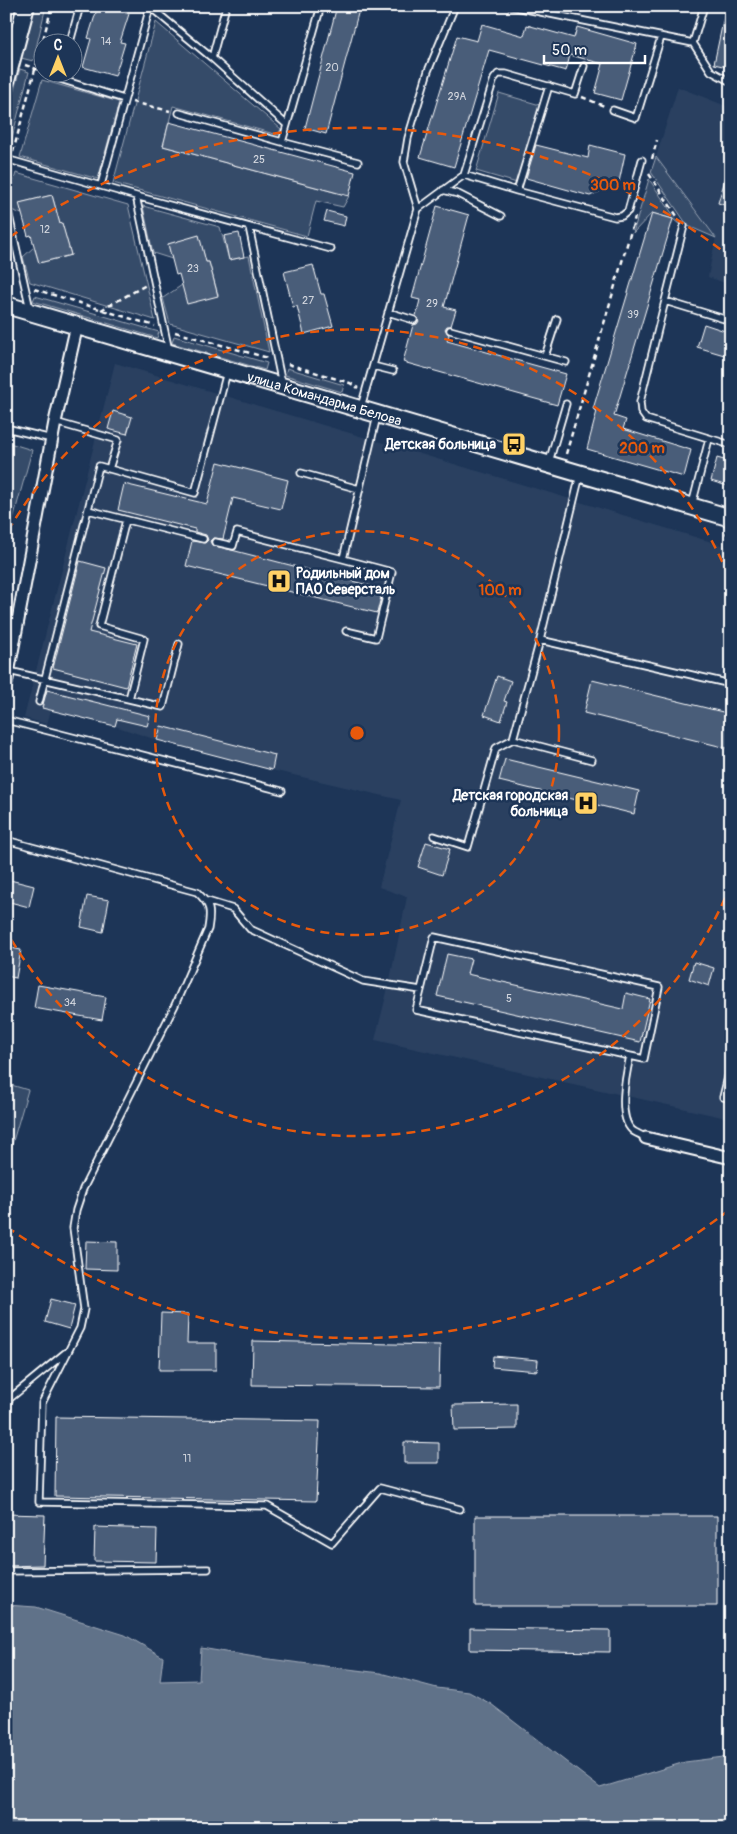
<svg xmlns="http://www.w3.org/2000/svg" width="737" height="1834" font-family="Pangolin,sans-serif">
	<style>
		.built { fill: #2a4161 }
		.green { fill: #364b69; stroke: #9aa5b4 }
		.water { fill: #617289; stroke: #a0aab8 }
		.building { fill: #4a5d79; stroke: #fff }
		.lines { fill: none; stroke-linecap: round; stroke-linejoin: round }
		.lane-casing { stroke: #fff; stroke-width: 9 }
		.street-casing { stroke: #fff; stroke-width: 15 }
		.secondary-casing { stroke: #fff; stroke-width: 20 }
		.path { stroke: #fff; stroke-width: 2.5; stroke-dasharray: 5 4; stroke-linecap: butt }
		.lane { stroke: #1d3557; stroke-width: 5.5 }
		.street { stroke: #1d3557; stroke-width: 11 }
		.secondary { stroke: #1d3557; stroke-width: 16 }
		.ring { fill: none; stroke: #e8590c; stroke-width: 2.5; stroke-dasharray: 9 6 }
		.labels { text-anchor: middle; stroke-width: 5; stroke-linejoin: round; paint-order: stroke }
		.number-label { font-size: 11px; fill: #d2d6de }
		.street-label { font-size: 14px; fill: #fff; stroke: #1d3557 }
		.poi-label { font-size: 14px; font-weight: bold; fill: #fff; stroke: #1d3557; text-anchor: end }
		.centre { fill: #e8590c; stroke: #1d3557; stroke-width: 2.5 }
		.ring-label { font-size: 15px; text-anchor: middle; font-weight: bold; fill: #e8590c; stroke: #1d3557; stroke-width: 5; stroke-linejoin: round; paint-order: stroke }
	</style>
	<rect width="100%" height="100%" fill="#1d3557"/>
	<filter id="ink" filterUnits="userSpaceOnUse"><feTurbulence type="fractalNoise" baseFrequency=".02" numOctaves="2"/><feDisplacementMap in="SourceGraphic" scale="10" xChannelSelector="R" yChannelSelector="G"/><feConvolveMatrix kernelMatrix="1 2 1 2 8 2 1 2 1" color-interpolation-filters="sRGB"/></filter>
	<g filter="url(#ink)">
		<path class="built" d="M678,87L731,108V285L708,277L716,237L656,157Z
			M115,363L524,485L731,548V1119L375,1040L389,984L407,897L379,887L401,800L272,770L274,755L161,726L157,740L115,726L51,710L47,724L24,718Z"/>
		<path class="green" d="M10,6H18L6,52V19Z
			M34,6H46L33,61L21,58Z
			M156,22L281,129L278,135L173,106L163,146L349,196L343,207L316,201L307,236L113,183Z
			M20,69L29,72L8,153L6,152V118Z
			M42,80L119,102L98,179L20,157Z
			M499,93L540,105L517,183L476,171Z
			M656,157L716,238L688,226L651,172Z
			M16,173L128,205L155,320L30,282L23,257L34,247L39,263L71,255L62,224H60L52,195L20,203L22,214L6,208Z
			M649,179L680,225L673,219L652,213L633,233Z
			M143,206L220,227L229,260L249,256L269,352L170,324L163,298L182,285L218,295L209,262H206L199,236L168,244L172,259L153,253Z
			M35,296L159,332L157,338L33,301Z
			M174,336L267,363L265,370L172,343Z
			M287,368L344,385L342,392L285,375Z
			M6,442L32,450L6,545Z
			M8,1084L28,1090L6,1165V1090Z"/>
		<path class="water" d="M6,1605L36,1607L125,1635L163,1657L160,1681L199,1680L201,1648L261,1658L380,1673L437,1688L469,1692L491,1704L600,1788L685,1762L731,1756V1828H6Z"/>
		<path class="building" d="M98,6H104L129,14L120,42L125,43L115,76L83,67L91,39L88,38Z
			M337,6H360L326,134L305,128Z
			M726,7L731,8V68L714,64Z
			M482,24L524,36L527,25L574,38L577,27L637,44L621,100L595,93L603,64L570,55L566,71L489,50L454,167L420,157L457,36L477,41Z
			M169,122L355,172L349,196L163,146Z
			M536,145L588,158L590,145L625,154L619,182L590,196L526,178Z
			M728,170H731V207L718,203Z
			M52,195L60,224L62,223L71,255L39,263L31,235L28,236L19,203Z
			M437,206L469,215L444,307L456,310L451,326H447L445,329L449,335L447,341L566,374L557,405L403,362L413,325L417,324L419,321L416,316L420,300L412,298Z
			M327,211L346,216L344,226L324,221Z
			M652,213L673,219L614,416L626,420L623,429L691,450L684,477L587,449L597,411L593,409Z
			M239,233L244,257L229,260L224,236Z
			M199,235L206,262H209L218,296L187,304L179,274L176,275L168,244Z
			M313,265L321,294H324L333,326L304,334L297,306L293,307L284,272Z
			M704,324L731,333V357L697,347Z
			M113,411L132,417L127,434L108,429Z
			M717,458L731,462V487L711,481Z
			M218,462L288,480L281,509L233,498L223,539L213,538L210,541L212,545L383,589L377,613L186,566L192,541L205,543L208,540L206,535L195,532V529L118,510L124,484L207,504Z
			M80,561L106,568L89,632L137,644L126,687L53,668Z
			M497,676L511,681L504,701L507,702L501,721L484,715Z
			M592,680L731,714V749L584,713Z
			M47,690L150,716L147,726L117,719L115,726L42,708Z
			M161,726L275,755L272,770L157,740Z
			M505,759L639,791L634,814L499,781Z
			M426,842L450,849L442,875L418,867Z
			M10,880L34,886L29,907L6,901Z
			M87,896L109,900L103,932L81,927Z
			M6,947L21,950L16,978L6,976Z
			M447,954L471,959L467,974L623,1009L626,993L650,999L640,1042L437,996Z
			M694,962L714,968L709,986L689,979Z
			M38,985L106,997L102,1020L34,1008Z
			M86,1241L117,1242V1270L85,1269Z
			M51,1299L75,1305L69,1329L45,1322Z
			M161,1313L188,1314L187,1343H216V1370H159Z
			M253,1341L440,1345L439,1387L252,1385Z
			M493,1356L538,1360L537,1371L492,1367Z
			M517,1404V1429L454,1430L453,1405Z
			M56,1417L320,1421L316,1501L55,1496Z
			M404,1442L439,1443V1463H404Z
			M6,1514L45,1515L43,1565L6,1566Z
			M475,1516H717V1606H475Z
			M95,1527L157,1529L156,1562L94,1561Z
			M470,1628L610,1630V1652L470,1650Z"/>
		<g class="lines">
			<g class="lane-casing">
				<path id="lane" d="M149,6L212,58L287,125L321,6
					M511,6L693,43L704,6
					M70,42L80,6
					M693,43L711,71L731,82
					M212,58L226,6
					M62,72L60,79L124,99
					M613,110L636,118L661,37
					M179,113L282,142
					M287,125L282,142L358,162
					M6,159L136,196L331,249
					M464,175L517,191L549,86
					M101,185L150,7
					M443,190L458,194L501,216
					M517,191L615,217L622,216L628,211L642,160
					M136,196L169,351
					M418,209L464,175L494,79L498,74H506L575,94L584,66
					M8,211L30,309
					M249,227L282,384
					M665,301L684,226
					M388,312L414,320
					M731,321L665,301L640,402L641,412L646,419L731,445
					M450,330L566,362
					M545,356L557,319
					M373,366L393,371
					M361,407L418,209L404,162L408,138L428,71L455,6
					M55,422L118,440L109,469
					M6,428L52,439
					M549,462L566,404
					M301,473L359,489
					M692,505L709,439
					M88,510L203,539
					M126,520L99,626L144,639L129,699
					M215,542L233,546L237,532L343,559
					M346,631L376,638L392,572L343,559L377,416
					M540,640L731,684
					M9,671L163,707L179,644
					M39,702L99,466L195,493L227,372
					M6,720L282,791
					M513,739L592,760
					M434,836L468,847L496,748L513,739L540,640L580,475
					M6,840L197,892C211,905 211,911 208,929L175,1005L83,1189L76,1210L73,1228L84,1309L80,1328L42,1403L39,1502L267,1506L332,1543L380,1488L460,1509
					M207,901L233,909L250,929L363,981L421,990L416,1010L630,1056C626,1075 617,1116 632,1130C635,1133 642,1135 646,1138
					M421,990L434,937L659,987L644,1059L630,1056
					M731,1065L723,1097L731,1099
					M6,1404L9,1399L65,1353
					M6,1571L208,1569"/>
			</g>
			<g class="street-casing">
				<path id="street" d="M6,684L55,422L77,325
					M646,1138L731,1158"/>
			</g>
			<g class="secondary-casing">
				<g id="secondary">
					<path d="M6,81L26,6"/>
					<path id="s1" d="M6,305L731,518"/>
				</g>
			</g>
			<path class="path" d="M25,65L42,71
				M46,72L52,75
				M582,97L604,106
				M132,102L170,111
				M13,152L52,6
				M652,159L657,140
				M649,174L679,219
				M6,176L8,169
				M6,280L14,283
				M34,289L155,326
				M101,310L146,285
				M175,332L268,358
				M288,364L350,383L358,388
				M566,454L635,217
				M725,533L731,535"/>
			<use href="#lane" class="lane"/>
			<use href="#street" class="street"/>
			<use href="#secondary" class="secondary"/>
		</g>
	</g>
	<g class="ring">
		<circle cx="357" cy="733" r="202"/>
		<path d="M731 884A403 403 0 0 1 8 934M8 531A403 403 0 0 1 731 582"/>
		<path d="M729 1210A605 605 0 0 1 10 1229M10 237A605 605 0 0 1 729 256"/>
	</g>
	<defs>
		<g id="bus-square" transform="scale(1.25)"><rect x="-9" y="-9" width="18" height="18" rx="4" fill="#ffd166" stroke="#1d3557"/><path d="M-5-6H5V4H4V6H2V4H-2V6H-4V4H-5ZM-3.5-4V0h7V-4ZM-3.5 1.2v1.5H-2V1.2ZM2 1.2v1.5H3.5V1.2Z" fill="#111"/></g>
		<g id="hospital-square" transform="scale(1.25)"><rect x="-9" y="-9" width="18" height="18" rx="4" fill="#ffd166" stroke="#1d3557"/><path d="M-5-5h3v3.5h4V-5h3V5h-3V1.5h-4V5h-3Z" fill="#111"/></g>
	</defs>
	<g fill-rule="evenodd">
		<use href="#bus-square" x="514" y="444"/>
		<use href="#hospital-square" x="279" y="581"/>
		<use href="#hospital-square" x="586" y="803"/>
	</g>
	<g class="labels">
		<g class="number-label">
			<text x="106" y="45">14</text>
			<text x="332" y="71">20</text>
			<text x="457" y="100">29А</text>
			<text x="259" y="163">25</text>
			<text x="45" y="233">12</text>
			<text x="193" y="272">23</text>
			<text x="308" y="304">27</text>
			<text x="432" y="307">29</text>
			<text x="633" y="318">39</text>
			<text x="509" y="1002">5</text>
			<text x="70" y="1006">34</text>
			<text x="187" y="1462">11</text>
		</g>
		<g class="street-label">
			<text dy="5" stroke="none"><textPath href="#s1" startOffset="332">улица Командарма Белова</textPath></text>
		</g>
		<g class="poi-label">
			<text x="496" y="449">Детская больница</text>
			<text x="296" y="578" text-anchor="start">Родильный дом<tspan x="296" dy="16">ПАО Северсталь</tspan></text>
			<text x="568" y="800">Детская городская<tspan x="568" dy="16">больница</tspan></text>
		</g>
	</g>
	<circle cx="357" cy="733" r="8" class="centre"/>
	<g class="ring-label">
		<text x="613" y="190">300 m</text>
		<text x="642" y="453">200 m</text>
		<text x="500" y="595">100 m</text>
	</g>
	<rect width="737" height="1834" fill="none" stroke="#1d3557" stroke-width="25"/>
	<rect x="12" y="12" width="712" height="1809" fill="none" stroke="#fff" stroke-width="2" filter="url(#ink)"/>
	<g transform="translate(58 58)"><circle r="24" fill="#1d3557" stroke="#77869a"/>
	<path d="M0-4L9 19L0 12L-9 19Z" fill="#ffd166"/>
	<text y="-8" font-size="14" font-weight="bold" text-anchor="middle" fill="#ffffff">С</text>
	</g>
	<path d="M544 55v8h101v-8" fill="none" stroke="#ffffff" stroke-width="2.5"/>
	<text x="552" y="55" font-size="15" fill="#ffffff" stroke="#1d3557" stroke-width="4" paint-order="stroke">50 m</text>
</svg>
